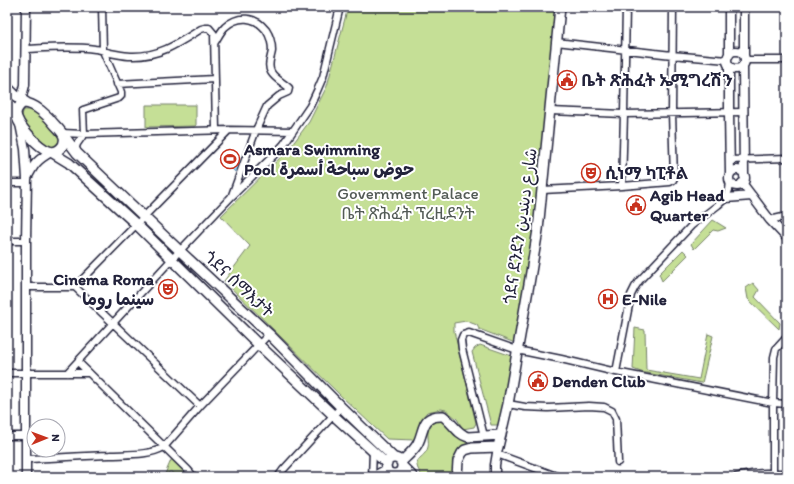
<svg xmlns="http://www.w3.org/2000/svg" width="794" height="484" font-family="Itim,'Playpen Sans Arabic','Noto Sans Ethiopic',sans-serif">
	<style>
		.green { fill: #c5df96; stroke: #748068 }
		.water { fill: #97d5f8; stroke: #688dac }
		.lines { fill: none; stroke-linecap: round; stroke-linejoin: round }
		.street-casing { stroke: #22223b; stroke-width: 9 }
		.secondary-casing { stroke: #22223b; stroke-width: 11 }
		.primary-casing { stroke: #22223b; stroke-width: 12 }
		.street { stroke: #fff; stroke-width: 6 }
		.secondary { stroke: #fff; stroke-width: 8 }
		.primary { stroke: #fff; stroke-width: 9 }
		.labels { text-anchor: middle; stroke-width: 4; stroke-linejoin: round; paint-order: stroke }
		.poi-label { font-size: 17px; font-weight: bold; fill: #22223b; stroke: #fff; text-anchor: start }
		.park-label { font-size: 17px; fill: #535b56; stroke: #fff }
		.street-label { font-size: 17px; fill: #22223b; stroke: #fff }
	</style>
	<rect width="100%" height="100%" fill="#fff"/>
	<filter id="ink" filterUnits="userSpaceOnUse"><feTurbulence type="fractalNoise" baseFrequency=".025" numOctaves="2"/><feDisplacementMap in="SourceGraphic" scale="8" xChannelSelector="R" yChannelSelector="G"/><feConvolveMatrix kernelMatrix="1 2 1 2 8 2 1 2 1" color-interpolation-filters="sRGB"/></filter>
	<g filter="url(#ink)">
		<path class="green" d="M348,7H556L534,242L515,343L479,329L477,325L466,321L454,323V331L476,423L474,427L463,429L457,419L446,410L441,409L427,412L423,417L420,421L418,435L415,440L387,439L341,396L224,281L250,246L221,216L289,149L309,122L327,86Z
			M146,105H196V126L146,127Z
			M24,110C38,108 64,131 59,145L53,148L40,142L26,127L22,115L23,112Z
			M713,220L726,228L718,231L713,230L694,249L691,244Z
			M683,250L688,255L662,281L659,274Z
			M753,283L759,290L755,297L780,323L779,329L748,299L746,288Z
			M635,328L645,330L646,370L699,379L708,334L713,336L702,383L641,372L633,369Z
			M480,345L512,356L499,425H491L472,352L475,348Z
			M439,420C451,423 456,439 467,442C472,443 480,441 486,441V444L468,446L454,477H423C408,457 425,460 428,447C429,444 428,441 428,437C427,429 431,422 439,420Z
			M172,458L193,477H176L175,474H172V472H169L168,474H165Z"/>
		<path class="water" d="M228,149L240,162L235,172L221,157Z"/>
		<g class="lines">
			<g class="street-casing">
				<path id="street" d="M215,42C218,37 221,31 225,27C238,15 255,16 266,30C270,36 272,44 272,51C271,58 267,65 271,72C275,79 284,83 289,88L288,92L279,96L267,106L256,130L232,195
					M556,42L672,55L727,60
					M25,49C48,48 72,46 95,49C100,49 105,52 110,53C117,54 124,56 131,56C159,57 179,43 201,29L205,28H209L214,34L216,130
					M745,60H787
					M117,84L215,79
					M550,111L624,114L744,112
					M7,118L16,114
					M62,133L84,134L229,130L293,131
					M77,153L76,147L77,144L84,134L83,110L119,98L121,96V92L103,51L102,7
					M730,160L787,158
					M7,183H27
					M622,186L624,114L626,7
					M542,190L622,186L670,182L673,180L674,178L672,113L673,7
					M770,220L787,216
					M7,241H26
					M27,287H75L200,406
					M75,287L229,130
					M78,362L188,470L194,477
					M616,372L631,295L635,287L639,281L692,225L718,205L726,198L729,190L730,181
					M7,373H89
					M67,373L172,259L232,196L274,155L284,144L310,106L317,91L323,77L340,7
					M508,404L525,407L548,408L589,406L604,407L612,411L616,419L618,462
					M7,436H26
					M484,436L462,349L461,340L463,335L469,333L517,350L561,359L616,372L773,403L787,404
					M497,454L559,477
					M27,459C54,458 82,456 110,455C126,454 149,456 164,447L200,406L269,334
					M278,477L283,470L341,407
					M372,477L373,451
					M736,477C753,473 770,472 787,473
					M773,477V403L774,357L776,349L787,337"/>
			</g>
			<g class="secondary-casing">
				<path id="secondary" d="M727 60a9 9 0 1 1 18 0a9 9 0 1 1-18 0Z
					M729,55V7
					M744,55V7
					M743,65L744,176
					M729,66V113L730,174
					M20,104L25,85L26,7
					M20,124L25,149L27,179L26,241V477
					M729 178a8 8 0 1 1 16 0a8 8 0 1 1-16 0Z
					M27,178C34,164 37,160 51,152
					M742,183L770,220L787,238
					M726,198L752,196
					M372,477L387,469
					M495,477V465L498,447"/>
			</g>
			<g class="primary-casing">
				<path id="primary" d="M7,87L15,95L27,103
					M7,101L16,114
					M23,103C34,102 49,117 55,125C59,129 63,133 64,137C66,146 57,154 49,151C39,148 16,124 16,113C17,108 20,105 23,103Z
					M62,133L77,153L180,251L269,334L341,407L394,458
					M51,152L69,163L136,224L259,345L333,415L387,464
					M386 466a8 8 0 1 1 16 0a8 8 0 1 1-16 0Z
					M401,462C407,456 414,451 418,443C425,429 421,415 443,416C452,422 457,434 468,437L501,435
					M402,466L413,477
					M457,477L458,461L462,453L465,450L472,448L498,447L508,404L529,284L538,230L560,7"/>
			</g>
			<use href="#street" class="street"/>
			<use href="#secondary" class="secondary"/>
			<use href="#primary" class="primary"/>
		</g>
	</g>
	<defs>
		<g id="civic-ring" transform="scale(1)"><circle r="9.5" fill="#fff" stroke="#c8321e" stroke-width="1.5"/><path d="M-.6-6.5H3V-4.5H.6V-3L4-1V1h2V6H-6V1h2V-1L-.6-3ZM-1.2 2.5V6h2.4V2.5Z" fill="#c8321e"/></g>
		<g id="stadium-ring" transform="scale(1)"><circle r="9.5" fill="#fff" stroke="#c8321e" stroke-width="1.5"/><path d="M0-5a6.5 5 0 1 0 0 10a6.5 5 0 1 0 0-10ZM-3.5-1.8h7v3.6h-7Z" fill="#c8321e"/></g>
		<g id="theatre-ring" transform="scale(1)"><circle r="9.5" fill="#fff" stroke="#c8321e" stroke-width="1.5"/><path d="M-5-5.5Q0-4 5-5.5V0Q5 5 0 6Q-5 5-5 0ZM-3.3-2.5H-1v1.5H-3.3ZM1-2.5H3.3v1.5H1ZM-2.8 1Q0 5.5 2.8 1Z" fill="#c8321e"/></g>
		<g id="hospital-ring" transform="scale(1)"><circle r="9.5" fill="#fff" stroke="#c8321e" stroke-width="1.5"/><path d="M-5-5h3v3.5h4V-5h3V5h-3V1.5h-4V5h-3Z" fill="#c8321e"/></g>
	</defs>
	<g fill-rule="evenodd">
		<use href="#civic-ring" x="567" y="80"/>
		<use href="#stadium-ring" x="230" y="159"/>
		<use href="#theatre-ring" x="591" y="173"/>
		<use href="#civic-ring" x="636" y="205"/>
		<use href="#theatre-ring" x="168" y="289"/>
		<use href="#hospital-ring" x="608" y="299"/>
		<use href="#civic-ring" x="538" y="381"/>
	</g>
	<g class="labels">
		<g class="poi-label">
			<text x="581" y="86">ቤት ጽሕፈት ኤሚግረሽን</text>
			<text x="244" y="155">Asmara Swimming<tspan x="244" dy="20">Pool حوض سباحة أسمرة</tspan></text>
			<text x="605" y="179">ሲነማ ካፒቶል</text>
			<text x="650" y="201">Agib Head<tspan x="650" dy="20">Quarter</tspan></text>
			<text x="154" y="285" text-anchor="end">Cinema Roma<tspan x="154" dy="20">سينما روما</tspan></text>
			<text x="622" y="305">E-Nile</text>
			<text x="552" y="387">Denden Club</text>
		</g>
		<g class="park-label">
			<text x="408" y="199">Government Palace<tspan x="408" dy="20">ቤት ጽሕፈት ፕረዚደንት</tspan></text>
		</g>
		<g class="street-label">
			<text transform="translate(520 226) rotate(-82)" y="6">ጎደና ደንደን شارع ديندين</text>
			<text transform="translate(239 284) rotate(43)" y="6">ጎደና ሰማእታት</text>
		</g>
	</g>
	<rect width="794" height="484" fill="none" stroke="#fff" stroke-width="24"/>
	<rect x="12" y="12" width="770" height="460" fill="none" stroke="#22223b" stroke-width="1.5" filter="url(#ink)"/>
	<g transform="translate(46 438) rotate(89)"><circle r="19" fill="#ffffff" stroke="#a7a7b1"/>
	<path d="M0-3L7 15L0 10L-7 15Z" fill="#c8321e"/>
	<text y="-6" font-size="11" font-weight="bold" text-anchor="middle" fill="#22223b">N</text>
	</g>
</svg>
